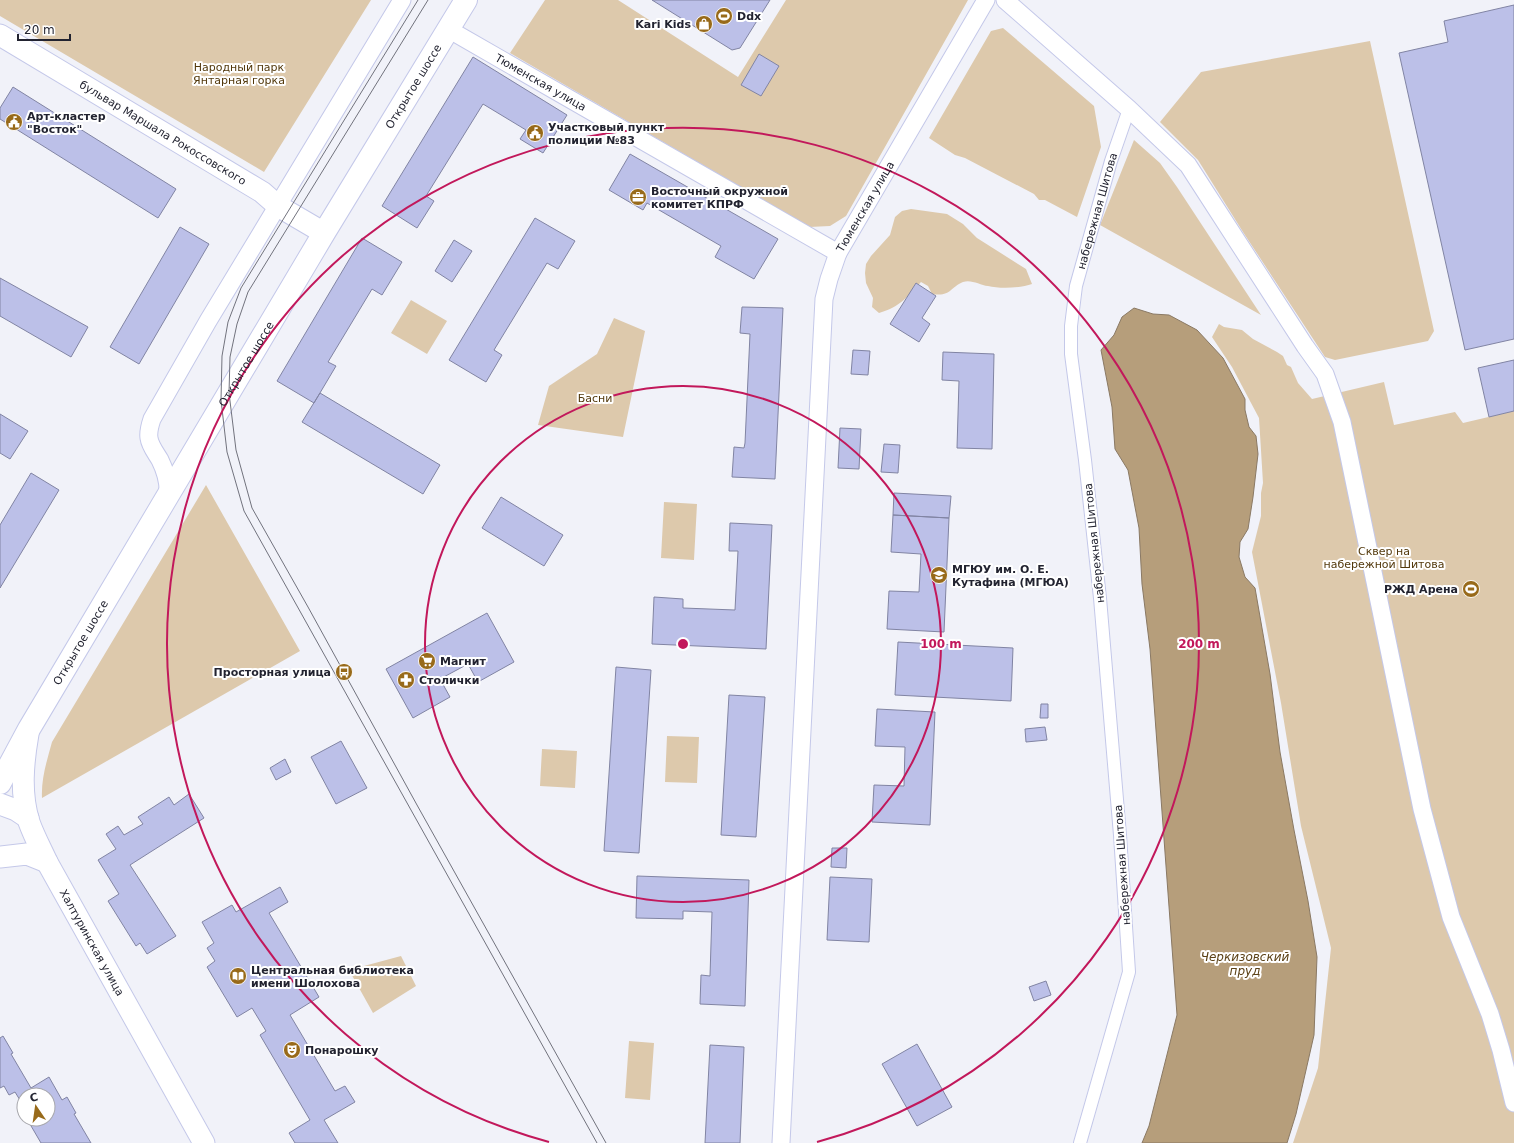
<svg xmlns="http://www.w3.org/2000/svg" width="1514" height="1143" font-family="'DejaVu Sans',sans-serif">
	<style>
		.green { fill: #ddc9ac }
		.water { fill: #b69e7b; stroke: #8a7964 }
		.building { fill: #bcc0e8; stroke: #8184a3 }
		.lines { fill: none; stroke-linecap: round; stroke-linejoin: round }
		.pedestrian-casing { stroke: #c4c8e9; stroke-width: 14 }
		.minor-casing { stroke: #c4c8e9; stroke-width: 19 }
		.tertiary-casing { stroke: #c4c8e9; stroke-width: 23 }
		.secondary-casing { stroke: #c4c8e9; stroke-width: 24 }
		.pedestrian { stroke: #fff; stroke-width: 12 }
		.minor { stroke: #fff; stroke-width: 17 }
		.tertiary { stroke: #fff; stroke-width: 21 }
		.secondary { stroke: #fff; stroke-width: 22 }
		.tram { stroke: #71727d; stroke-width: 1 }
		.ring { fill: none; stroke: #c2185b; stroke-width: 2 }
		.labels { text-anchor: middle; stroke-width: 4; stroke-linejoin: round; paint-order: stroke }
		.poi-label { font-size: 11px; font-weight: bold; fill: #222330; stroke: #fff; text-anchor: start }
		.park-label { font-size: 11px; fill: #52380b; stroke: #fff }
		.street-label { font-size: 11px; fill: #222330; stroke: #fff }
		.water-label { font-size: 12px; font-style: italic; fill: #5c4217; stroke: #fff }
		.centre { fill: #c2185b; stroke: #fff; stroke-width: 2 }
		.ring-label { font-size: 12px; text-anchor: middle; font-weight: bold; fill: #c2185b; stroke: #fff; stroke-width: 4; stroke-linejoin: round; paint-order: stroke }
	</style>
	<rect width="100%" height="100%" fill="#f1f2f9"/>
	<path class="green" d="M0,0H371L264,172L0,16Z
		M545,0H618L738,77L786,0H968L846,216L830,226L809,227L510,53Z
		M1003,28L1094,106L1101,147L1077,217L1045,200H1039L1034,194L965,158L955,155L929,138L991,31Z
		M1370,41L1434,331L1428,341L1335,360L1325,357L1243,232L1198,160L1160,122L1201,72Z
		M1134,140L1160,163L1177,187L1261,315L1100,225Z
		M911,209L947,214L963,224L977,238L1026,269L1032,284C1021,288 1000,289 988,286C980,285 971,279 963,282C949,288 951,297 932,294L928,286L921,282C907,297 900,307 879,313L872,307L873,298L866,283L865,273L866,264L871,256L890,235L895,217L902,211Z
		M411,300L447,321L427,354L391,333Z
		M614,318L645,331L623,437L538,425L549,386L597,354Z
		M1219,324L1224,327L1242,330L1253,339L1277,352L1283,356L1287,365L1291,367L1298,383L1312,399L1384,382L1394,425L1455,412L1463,423L1514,411V1143H1293L1318,1068L1331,948L1301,826L1281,703L1252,552L1261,516V493L1263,483L1259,418L1232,367L1212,337Z
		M206,485L300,651L42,798C41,779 47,760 52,742Z
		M664,502L697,504L694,560L661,558Z
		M667,736L699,737L697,783L665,782Z
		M542,749L577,751L575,788L540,786Z
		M401,956L416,986L373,1013L349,970Z
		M629,1041L654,1043L650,1100L625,1098Z"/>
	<path class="water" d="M1134,308L1153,314L1169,315L1197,330L1223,358L1245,399V410L1249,427L1256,436L1258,454L1253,497L1248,529L1240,542L1239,557L1245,577L1255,588L1270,674L1280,752L1294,830L1308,901L1317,957L1314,1035L1296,1114L1287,1143H1142L1149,1126L1177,1015L1150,649L1142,584L1139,528L1128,470L1115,449L1112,407L1101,350L1114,335L1122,317Z"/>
	<path class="building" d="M652,0H770L740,48L732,50Z
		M1514,5V339L1465,350L1399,53L1448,42L1444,21Z
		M759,54L779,66L761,96L741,85Z
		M473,57L567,115L543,153L520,139L526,130L483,104L426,196L434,201L417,228L382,206Z
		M13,87L176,189L158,218L0,119V108Z
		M630,154L778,239L754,279L715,257L721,246L647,203L643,210L609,190Z
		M535,218L575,241L558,269L547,263L494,350L502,355L486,382L449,360Z
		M180,227L209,244L139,364L110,347Z
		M362,238L402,262L382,295L372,289L328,362L336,366L314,403L277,381Z
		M454,240L472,251L452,282L435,271Z
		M0,278L88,327L71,357L0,316Z
		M916,283L936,296L922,318L930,324L919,342L890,324Z
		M742,307L783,308L775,479L732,477L734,447L744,448L745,443L750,334L740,333Z
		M853,350L870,351L868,375L851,374Z
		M943,352L994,354L992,449L957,448L959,381L942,380Z
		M1514,360V411L1489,417L1478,368Z
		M320,393L440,465L423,494L302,422Z
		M0,414L28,431L10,459L0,453Z
		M840,428L861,429L859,469L838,468Z
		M884,444L900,445L898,473L881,472Z
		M31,473L59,490L0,588V525Z
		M894,493L951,496L949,518L893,515Z
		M501,497L563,535L544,566L482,528Z
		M893,515L949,518L944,632L887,629L889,591L919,592L921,554L891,552Z
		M730,523L772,525L766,649L652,644L654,597L683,599V608L735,610L738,551H729Z
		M487,613L514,662L478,682L468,664L440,679L450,697L413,718L386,669Z
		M898,642L1013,648L1011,701L895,695Z
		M616,667L651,670L639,853L604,851Z
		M729,695L765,697L756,837L721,835Z
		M1041,704H1048V718H1040Z
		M877,709L935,712L930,825L872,822L874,785L904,786L905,747L875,746Z
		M1045,727L1047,740L1026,742L1025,729Z
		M341,741L367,788L336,804L311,757Z
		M285,759L291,772L276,780L270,768Z
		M189,794L204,818L130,865L176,936L147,954L140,943L136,946L108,901L119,894L98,860L116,849L106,834L118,826L124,835L143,824L138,817L169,797L174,805Z
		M832,848H847L846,868L831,867Z
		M637,876L749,880L745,1006L700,1004L701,975L710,976L712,912L683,911V919L636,918Z
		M830,877L872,879L869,942L827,940Z
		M280,887L288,902L269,913L319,997L290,1015L335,1091L345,1086L355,1102L324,1120L338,1143H295L289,1133L310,1120L260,1035L266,1031L252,1008L237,1017L207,967L215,961L207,948L214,943L202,922L232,905L236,912Z
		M1046,981L1051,995L1034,1001L1029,987Z
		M3,1036L13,1053L11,1054L31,1088L49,1077L62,1100L67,1097L76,1113L74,1114L91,1143H41L27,1119H48V1095H24V1115L20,1107L23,1105L15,1092L9,1095L4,1086L0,1088V1038Z
		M917,1044L952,1107L917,1126L882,1064Z
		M710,1045L744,1047L740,1143H705Z"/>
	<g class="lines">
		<g class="pedestrian-casing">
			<g id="pedestrian">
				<path id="s1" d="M1080,1143L1129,972L1120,835L1100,598L1085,460L1071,354V326L1076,286L1111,161L1129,109"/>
			</g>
		</g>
		<g class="minor-casing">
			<g id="minor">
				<path d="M1005,0L1129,109L1188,165L1305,346L1325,374L1342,422L1422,809L1451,917L1490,1014L1501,1050L1514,1103"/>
				<path id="s2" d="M448,29L838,253"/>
				<path d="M168,496C169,483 166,472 160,460C156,453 150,446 149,438C148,432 150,425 152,419L208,321L402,0"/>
				<path id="s3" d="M781,1143L824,299L829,279L838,253L986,0"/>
			</g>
		</g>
		<g class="tertiary-casing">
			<g id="tertiary">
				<path id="s4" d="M0,35L262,192L278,206L324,233"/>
				<path id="s5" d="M28,734C23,763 20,793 29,822C34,836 41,849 47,862L204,1143"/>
				<path d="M0,804L16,810L28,818"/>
				<path d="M0,857L27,854L47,862"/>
			</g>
		</g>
		<g class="secondary-casing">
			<g id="secondary">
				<path id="s6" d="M0,783L29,729L324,233L466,0"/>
			</g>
		</g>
		<use href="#pedestrian" class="pedestrian"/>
		<use href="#minor" class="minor"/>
		<use href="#tertiary" class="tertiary"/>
		<use href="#secondary" class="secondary"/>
		<path class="tram" d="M418,0L241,288L228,322L222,356L221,400L227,452L244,511L597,1143
			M428,0L248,292L237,324L230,357L229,393L236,450L252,508L308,607L417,805L606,1143"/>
	</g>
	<g class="ring">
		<circle cx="683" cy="644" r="258"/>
		<path d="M549 1142A516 516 0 1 1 817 1142"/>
	</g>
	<defs>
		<g id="stadium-disc" transform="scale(0.9)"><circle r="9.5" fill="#986a1a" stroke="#fff"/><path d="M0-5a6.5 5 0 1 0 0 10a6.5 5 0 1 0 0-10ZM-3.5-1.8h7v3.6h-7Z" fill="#fff"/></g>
		<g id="shop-disc" transform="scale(0.9)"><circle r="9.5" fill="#986a1a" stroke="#fff"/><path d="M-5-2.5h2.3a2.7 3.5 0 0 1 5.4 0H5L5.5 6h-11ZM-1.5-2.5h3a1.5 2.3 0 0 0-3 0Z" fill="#fff"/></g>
		<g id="civic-disc" transform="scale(0.9)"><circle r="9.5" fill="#986a1a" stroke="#fff"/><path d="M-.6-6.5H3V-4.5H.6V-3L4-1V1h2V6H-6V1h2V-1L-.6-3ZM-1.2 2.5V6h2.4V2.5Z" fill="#fff"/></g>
		<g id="office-disc" transform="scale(0.9)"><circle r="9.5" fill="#986a1a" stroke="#fff"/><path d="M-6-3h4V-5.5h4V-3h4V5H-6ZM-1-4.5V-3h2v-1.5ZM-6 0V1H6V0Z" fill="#fff"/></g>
		<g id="university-disc" transform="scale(0.9)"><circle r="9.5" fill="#986a1a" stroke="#fff"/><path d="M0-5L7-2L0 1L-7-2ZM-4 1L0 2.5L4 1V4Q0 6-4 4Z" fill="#fff"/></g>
		<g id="supermarket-disc" transform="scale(0.9)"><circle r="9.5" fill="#986a1a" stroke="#fff"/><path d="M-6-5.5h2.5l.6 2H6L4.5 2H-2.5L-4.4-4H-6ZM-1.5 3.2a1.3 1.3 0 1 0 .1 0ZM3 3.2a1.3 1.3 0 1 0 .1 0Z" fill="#fff"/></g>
		<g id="bus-disc" transform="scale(0.9)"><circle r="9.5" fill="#986a1a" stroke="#fff"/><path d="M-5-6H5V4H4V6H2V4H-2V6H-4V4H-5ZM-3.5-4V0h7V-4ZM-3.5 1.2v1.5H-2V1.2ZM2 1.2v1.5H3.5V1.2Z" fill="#fff"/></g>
		<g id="pharmacy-disc" transform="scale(0.9)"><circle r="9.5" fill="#986a1a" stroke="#fff"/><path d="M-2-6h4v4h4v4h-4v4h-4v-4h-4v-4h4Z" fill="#fff"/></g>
		<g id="library-disc" transform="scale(0.9)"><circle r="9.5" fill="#986a1a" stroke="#fff"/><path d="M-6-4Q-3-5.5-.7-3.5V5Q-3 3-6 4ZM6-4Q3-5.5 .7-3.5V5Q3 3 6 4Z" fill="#fff"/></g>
		<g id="theatre-disc" transform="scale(0.9)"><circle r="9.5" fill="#986a1a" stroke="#fff"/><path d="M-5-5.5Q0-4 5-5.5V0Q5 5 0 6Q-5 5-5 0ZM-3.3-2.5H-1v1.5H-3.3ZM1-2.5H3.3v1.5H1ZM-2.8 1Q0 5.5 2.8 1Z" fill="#fff"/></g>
	</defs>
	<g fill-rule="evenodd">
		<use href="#stadium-disc" x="724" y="16"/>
		<use href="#shop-disc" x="704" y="24"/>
		<use href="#civic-disc" x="14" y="122"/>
		<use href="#civic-disc" x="535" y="133"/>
		<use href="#office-disc" x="638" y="197"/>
		<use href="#university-disc" x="939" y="575"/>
		<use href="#stadium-disc" x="1471" y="589"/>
		<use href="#supermarket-disc" x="427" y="661"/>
		<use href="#bus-disc" x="344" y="672"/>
		<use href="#pharmacy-disc" x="406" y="680"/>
		<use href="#library-disc" x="238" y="976"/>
		<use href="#theatre-disc" x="292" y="1050"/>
	</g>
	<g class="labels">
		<g class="poi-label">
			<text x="737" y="20">Ddx</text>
			<text x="691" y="28" text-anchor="end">Kari Kids</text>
			<text x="27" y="120">Арт-кластер<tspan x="27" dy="13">"Восток"</tspan></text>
			<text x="548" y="131">Участковый пункт<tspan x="548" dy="13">полиции №83</tspan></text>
			<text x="651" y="195">Восточный окружной<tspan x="651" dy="13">комитет КПРФ</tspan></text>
			<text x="952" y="573">МГЮУ им. О. Е.<tspan x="952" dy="13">Кутафина (МГЮА)</tspan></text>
			<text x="1458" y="593" text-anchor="end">РЖД Арена</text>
			<text x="440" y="665">Магнит</text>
			<text x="331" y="676" text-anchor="end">Просторная улица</text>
			<text x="419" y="684">Столички</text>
			<text x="251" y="974">Центральная библиотека<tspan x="251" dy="13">имени Шолохова</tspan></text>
			<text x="305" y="1054">Понарошку</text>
		</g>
		<g class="park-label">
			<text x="239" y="71">Народный парк<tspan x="239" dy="13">Янтарная горка</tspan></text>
			<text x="595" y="402">Басни</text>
			<text x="1384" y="555">Сквер на<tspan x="1384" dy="13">набережной Шитова</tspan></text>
		</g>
		<g class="street-label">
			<text dy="4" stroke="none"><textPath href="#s2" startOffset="107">Тюменская улица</textPath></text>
			<text dy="4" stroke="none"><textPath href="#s6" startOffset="810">Открытое шоссе</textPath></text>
			<text dy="4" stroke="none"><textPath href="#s4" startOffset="190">бульвар Маршала Рокоссовского</textPath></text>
			<text dy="4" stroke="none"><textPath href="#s3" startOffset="947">Тюменская улица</textPath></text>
			<text dy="4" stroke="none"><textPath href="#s1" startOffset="945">набережная Шитова</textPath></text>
			<text dy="4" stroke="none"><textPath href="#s6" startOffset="486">Открытое шоссе</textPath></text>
			<text transform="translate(1094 543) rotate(-96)" y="4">набережная Шитова</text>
			<text dy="4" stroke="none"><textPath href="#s6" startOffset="162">Открытое шоссе</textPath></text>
			<text transform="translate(1122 865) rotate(-94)" y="4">набережная Шитова</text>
			<text dy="4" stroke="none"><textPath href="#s5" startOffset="225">Халтуринская улица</textPath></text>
		</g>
		<g class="water-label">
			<text x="1245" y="961">Черкизовский<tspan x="1245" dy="14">пруд</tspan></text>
		</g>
	</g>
	<circle cx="683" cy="644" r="6" class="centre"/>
	<g class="ring-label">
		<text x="941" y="648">100 m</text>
		<text x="1199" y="648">200 m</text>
	</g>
	<g transform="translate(36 1107) rotate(347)"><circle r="19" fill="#ffffff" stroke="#a7a7ac"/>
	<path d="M0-3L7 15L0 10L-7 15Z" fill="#986a1a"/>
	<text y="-6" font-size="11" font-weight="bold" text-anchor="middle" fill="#222330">С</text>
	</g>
	<path d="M18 34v6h52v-6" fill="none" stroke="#222330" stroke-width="2"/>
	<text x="24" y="34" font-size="12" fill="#222330" stroke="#ffffff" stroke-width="3" paint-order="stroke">20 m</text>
</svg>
